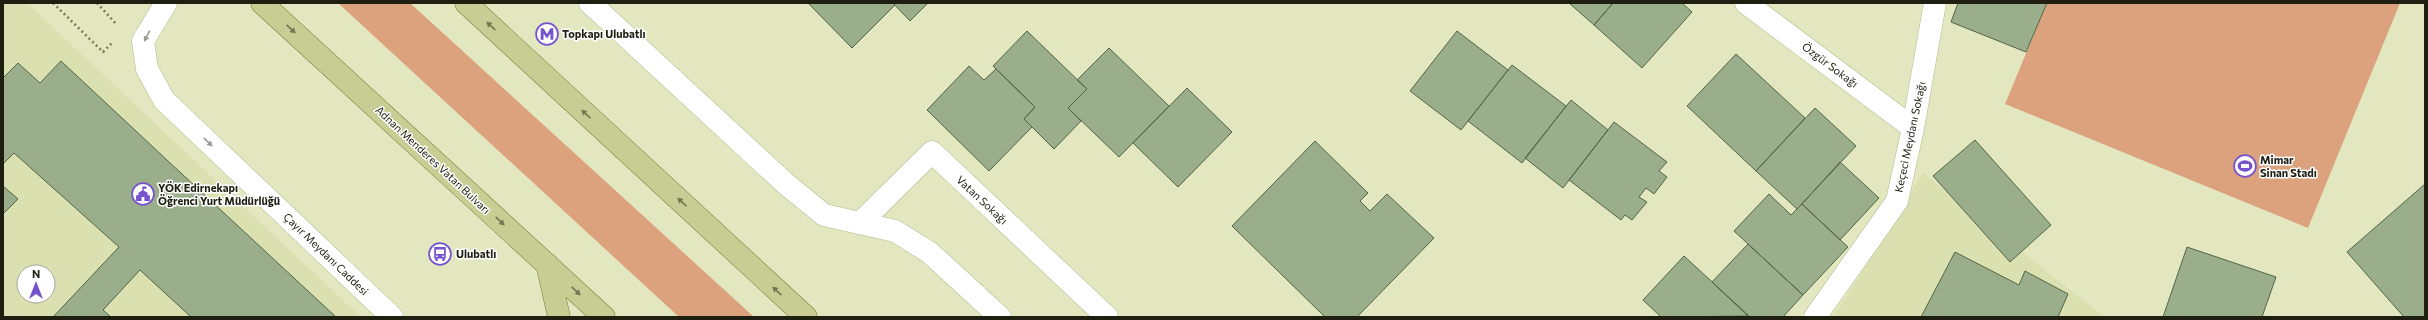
<svg xmlns="http://www.w3.org/2000/svg" width="2428" height="320" font-family="Commissioner,sans-serif">
	<style>
		.built { fill: #dae0b0; fill-rule: evenodd }
		.green { fill: #dca27e }
		.building { fill: #9aae8c; stroke: #536546 }
		.lines { fill: none; stroke-linecap: round; stroke-linejoin: round }
		.minor-casing { stroke: #b5b993; stroke-width: 23 }
		.major-casing { stroke: #757a36; stroke-width: 23 }
		.path { stroke: #787a60; stroke-width: 2.5; stroke-dasharray: 2 3; stroke-linecap: butt }
		.minor { stroke: #fff; stroke-width: 22 }
		.major { stroke: #c8cd93; stroke-width: 22 }
		.oneway { fill: #737652 }
		.oneway2 { fill: #9a9a93 }
		.labels { text-anchor: middle; stroke-width: 3; stroke-linejoin: round; paint-order: stroke }
		.poi-label { font-size: 11px; font-weight: bold; fill: #1e1f10; stroke: #fff; text-anchor: start }
		.street-label { font-size: 11px; fill: #1e1f10; stroke: #fff }
	</style>
	<rect width="100%" height="100%" fill="#e2e7bf"/>
	<path class="built" d="M3,3H27L361,317H3ZM24,272H48V296H24Z
		M1923,173L2104,317H1834Z"/>
	<path class="green" d="M338,3H410L754,317H679Z
		M2047,3H2400L2308,228L2005,104Z"/>
	<path class="building" d="M808,3H893L895,5L852,48Z
		M893,3H928L910,21Z
		M1569,3H1613L1594,25Z
		M1613,3H1682L1692,12L1642,68L1594,25Z
		M1958,3H2047L2026,52L1951,22Z
		M1027,31L1087,89L1068,108L1081,121L1054,149L1024,119L1035,107L993,66Z
		M1457,31L1508,70L1461,130L1410,91Z
		M1109,48L1169,106L1119,157L1068,108L1087,89L1077,80Z
		M1736,54L1805,118L1756,171L1687,106Z
		M61,61L168,161L336,317H191L140,270L103,310L111,317H53L119,247L14,153L3,164V78L18,63L40,83Z
		M1512,65L1566,106L1522,163L1468,121Z
		M969,66L984,80L996,69L1035,107L1024,119L1032,127L989,171L927,110Z
		M1187,88L1232,132L1178,187L1133,143Z
		M1571,100L1608,130L1563,188L1525,158Z
		M1815,108L1856,146L1797,209L1756,171Z
		M1614,122L1667,162L1659,171L1667,177L1654,194L1646,188L1639,197L1647,202L1632,220L1625,215L1621,220L1569,180Z
		M1975,140L2051,225L2010,262L1933,176Z
		M1315,141L1368,193L1360,201L1370,211L1387,194L1434,238L1357,317H1325L1232,226Z
		M1840,162L1879,198L1840,240L1802,204Z
		M2425,184V317H2404L2347,252Z
		M3,186L18,199L3,214Z
		M1769,194L1791,215L1802,204L1848,247L1803,295L1734,231Z
		M1748,244L1803,295L1783,317H1749L1712,282Z
		M2187,247L2276,277L2262,317H2163Z
		M1955,252L2019,285L2025,271L2068,294L2058,317H1921Z
		M1684,256L1749,316L1661,317L1643,300Z"/>
	<g class="lines">
		<g class="minor-casing">
			<path id="minor" d="M166,3L143,41L147,69L164,100L392,317
				M590,3L786,184L824,215L895,231L929,252L1000,317
				M1746,3L1913,128
				M860,223L932,152L1107,317
				M1815,317L1897,201L1913,128L1935,3"/>
		</g>
		<g class="major-casing">
			<path id="major" d="M262,3L604,317
				M466,3L806,317
				M547,264L559,317"/>
		</g>
		<path class="path" d="M53,3L103,52L112,43
			M97,3L117,25"/>
		<use href="#minor" class="minor"/>
		<use href="#major" class="major"/>
	</g>
	<defs><path id="oneway-solid" d="M-6-.8H1V-3.2L6.5 0L1 3.2V.8H-6Z"/></defs>
	<g class="oneway">
		<use href="#oneway-solid" transform="translate(491 26) rotate(-137)"/>
		<use href="#oneway-solid" transform="translate(291 29) rotate(43)"/>
		<use href="#oneway-solid" transform="translate(586 114) rotate(-137)"/>
		<use href="#oneway-solid" transform="translate(682 202) rotate(-137)"/>
		<use href="#oneway-solid" transform="translate(500 221) rotate(43)"/>
		<use href="#oneway-solid" transform="translate(576 291) rotate(43)"/>
		<use href="#oneway-solid" transform="translate(777 291) rotate(-137)"/>
	</g>
	<g class="oneway2">
		<use href="#oneway-solid" transform="translate(147 36) rotate(117)"/>
		<use href="#oneway-solid" transform="translate(208 142) rotate(44)"/>
	</g>
	<defs>
		<g id="metro-ring" transform="scale(1.15)"><circle r="9.5" fill="#fff" stroke="#7653cd" stroke-width="1.5"/><path d="M-5.5 5V-5H-3L0 0L3-5H5.5V5H3V-.5L0 4L-3-.5V5Z" fill="#7653cd"/></g>
		<g id="stadium-ring" transform="scale(1.15)"><circle r="9.5" fill="#fff" stroke="#7653cd" stroke-width="1.5"/><path d="M0-5a6.5 5 0 1 0 0 10a6.5 5 0 1 0 0-10ZM-3.5-1.8h7v3.6h-7Z" fill="#7653cd"/></g>
		<g id="civic-ring" transform="scale(1.15)"><circle r="9.5" fill="#fff" stroke="#7653cd" stroke-width="1.5"/><path d="M-.6-6.5H3V-4.5H.6V-3L4-1V1h2V6H-6V1h2V-1L-.6-3ZM-1.2 2.5V6h2.4V2.5Z" fill="#7653cd"/></g>
		<g id="bus-ring" transform="scale(1.15)"><circle r="9.5" fill="#fff" stroke="#7653cd" stroke-width="1.5"/><path d="M-5-6H5V4H4V6H2V4H-2V6H-4V4H-5ZM-3.5-4V0h7V-4ZM-3.5 1.2v1.5H-2V1.2ZM2 1.2v1.5H3.5V1.2Z" fill="#7653cd"/></g>
	</defs>
	<g fill-rule="evenodd">
		<use href="#metro-ring" x="547" y="34"/>
		<use href="#stadium-ring" x="2245" y="166"/>
		<use href="#civic-ring" x="143" y="194"/>
		<use href="#bus-ring" x="440" y="254"/>
	</g>
	<g class="labels">
		<g class="poi-label">
			<text x="562" y="38">Topkapı Ulubatlı</text>
			<text x="2260" y="164">Mimar<tspan x="2260" dy="13">Sinan Stadı</tspan></text>
			<text x="158" y="192">YÖK Edirnekapı<tspan x="158" dy="13">Öğrenci Yurt Müdürlüğü</tspan></text>
			<text x="456" y="258">Ulubatlı</text>
		</g>
		<g class="street-label">
			<text transform="translate(1830 65) rotate(37)" y="4">Özgür Sokağı</text>
			<text transform="translate(1910 137) rotate(-78)" y="4">Keçeci Meydanı Sokağı</text>
			<text transform="translate(433 160) rotate(43)" y="4">Adnan Menderes Vatan Bulvarı</text>
			<text transform="translate(982 200) rotate(43)" y="4">Vatan Sokağı</text>
			<text transform="translate(326 254) rotate(44)" y="4">Çayır Meydanı Caddesi</text>
		</g>
	</g>
	<rect width="2428" height="320" fill="none" stroke="#1e1f10" stroke-width="8"/>
	<g transform="translate(36 284)"><circle r="19" fill="#ffffff" stroke="#a5a59f"/>
	<path d="M0-3L7 15L0 10L-7 15Z" fill="#7653cd"/>
	<text y="-6" font-size="11" font-weight="bold" text-anchor="middle" fill="#1e1f10">N</text>
	</g>
</svg>
